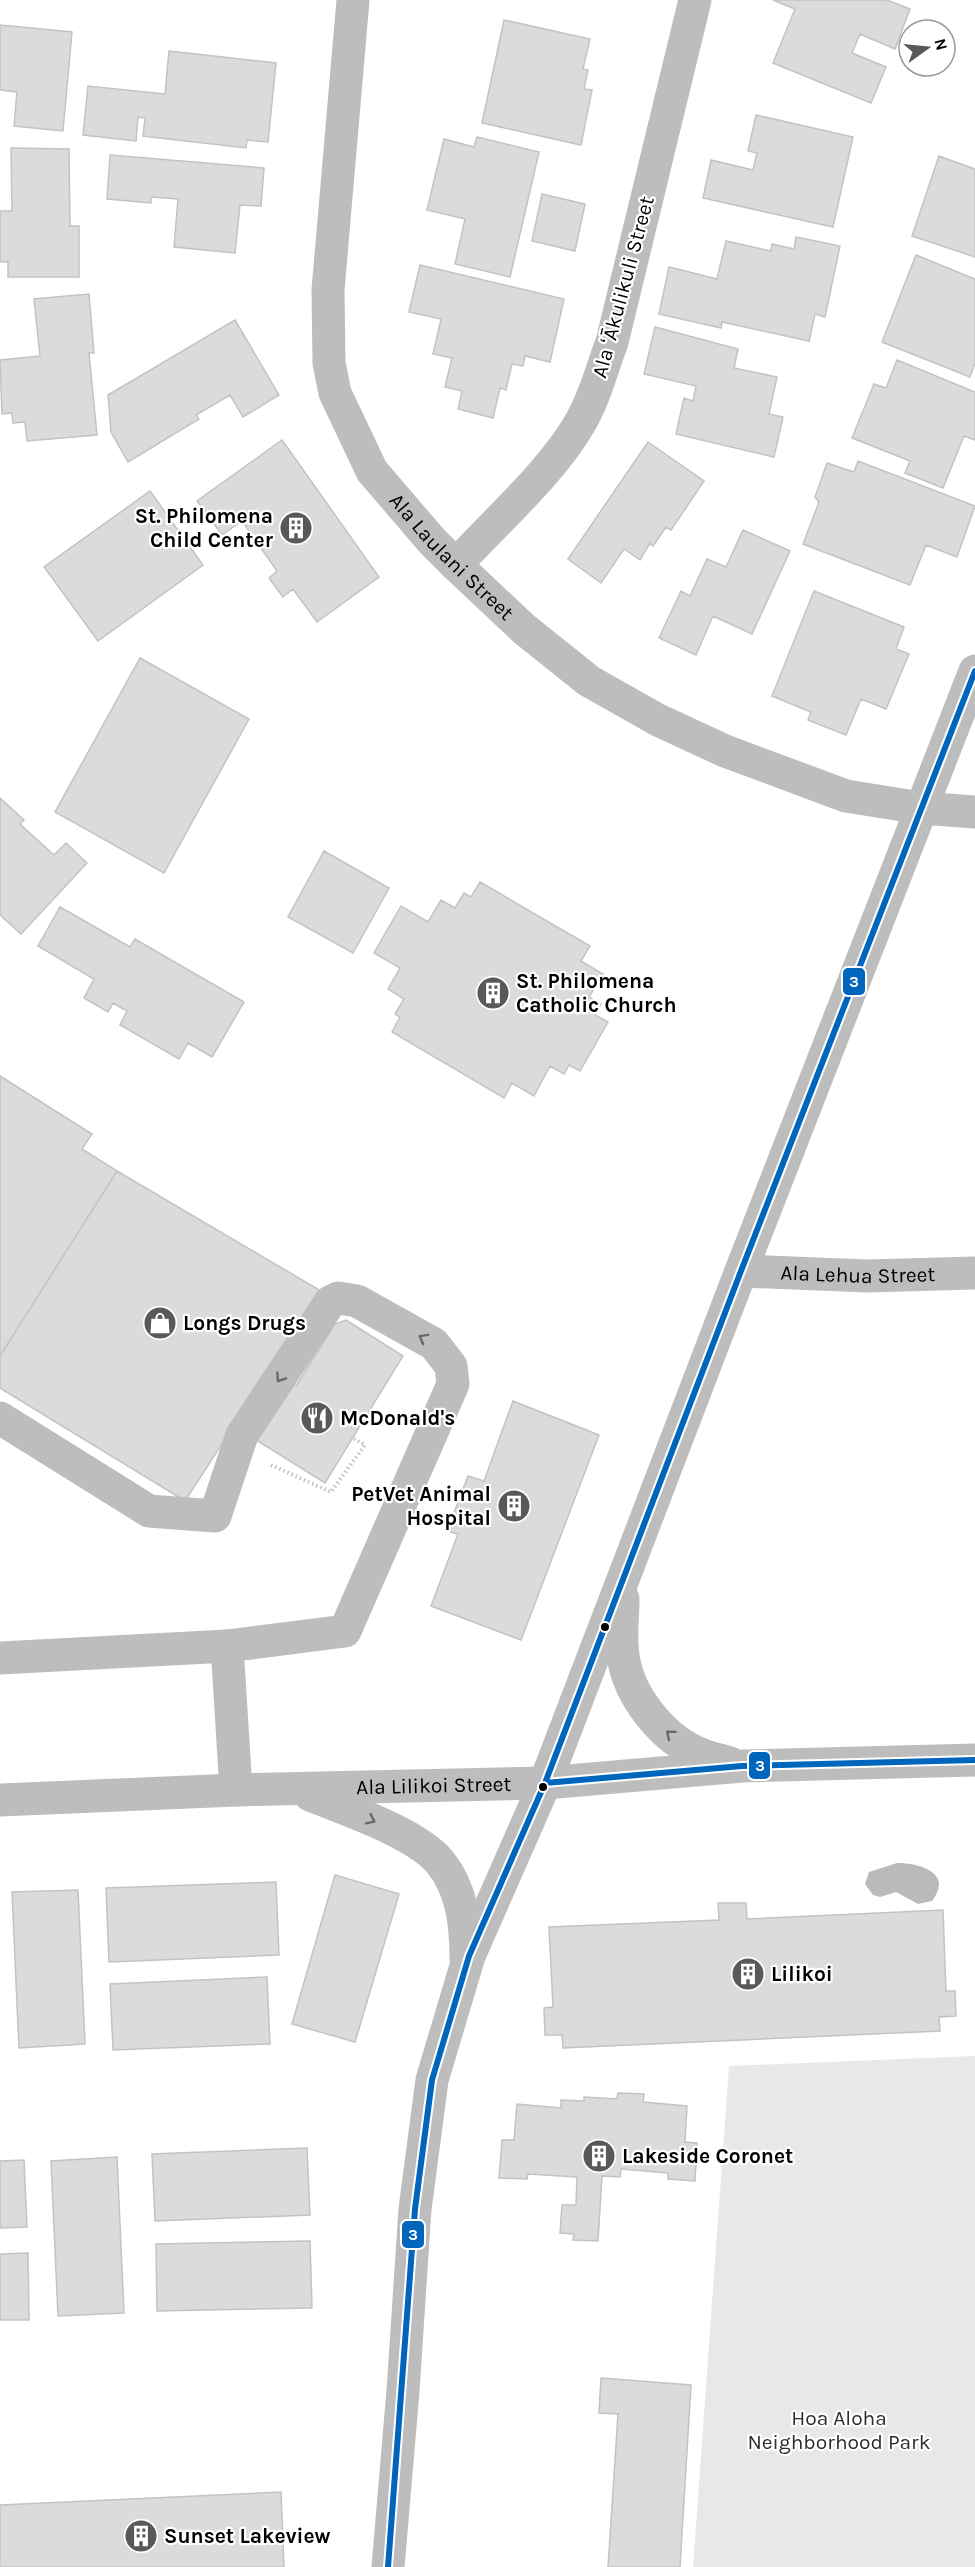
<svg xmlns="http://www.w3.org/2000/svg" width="975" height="2567" font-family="Karla,sans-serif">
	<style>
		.green { fill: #e8e8e8 }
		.water { fill: #bababa }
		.building { fill: #dbdbdb; stroke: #c3c3c3; stroke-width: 1.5 }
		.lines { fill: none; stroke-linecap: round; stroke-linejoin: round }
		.path { stroke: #c2c2c2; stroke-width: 4; stroke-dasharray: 1.5 3; stroke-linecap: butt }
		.minor { stroke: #bdbdbd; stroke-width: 33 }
		.bus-1-casing { stroke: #fff; stroke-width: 10 }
		.bus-1 { stroke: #0065bd; stroke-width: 6 }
		.oneway { stroke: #686868 }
		.bus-dot { fill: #000; stroke: #fff; stroke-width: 2 }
		.labels { text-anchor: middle; stroke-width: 4.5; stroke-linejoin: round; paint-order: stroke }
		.street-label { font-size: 21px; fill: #000; stroke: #fff }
		.poi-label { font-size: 21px; font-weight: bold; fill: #000; stroke: #fff; text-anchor: start }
		.park-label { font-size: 21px; fill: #2c2c2c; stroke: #fff }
		.line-badge { stroke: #fff; stroke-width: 2 }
		.badge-label { font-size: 16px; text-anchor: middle; font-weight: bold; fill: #fff }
	</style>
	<rect width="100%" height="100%" fill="#fff"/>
	<path class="green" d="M975,2056V2567H693L729,2066Z"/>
	<path class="water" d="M897,1863C920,1863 954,1873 932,1901L918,1904L896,1892L880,1897L873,1895L865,1884L869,1872Z"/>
	<path class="building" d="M773,0H887L910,9L895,49L860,34L852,53L886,67L871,103L773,63L795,9Z
		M504,20L590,39L583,69L588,70L584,89L592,90L581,145L482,123Z
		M0,25L72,32L63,131L14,126L17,92L0,90Z
		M169,51L276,63L268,142L247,140L246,148L143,136L145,118L138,117L136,141L83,135L88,86L165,94Z
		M756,115L853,137L833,227L703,198L711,160L753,170L757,153L748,151Z
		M477,137L539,152L510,277L455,264L465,219L427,210L444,139L474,147Z
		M11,148L69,149L70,226H79V277H8V262H0V211H12Z
		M110,155L264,168L261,206L240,205L235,253L174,247L178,199L151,197V203L107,199Z
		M939,156L975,169V257L912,236Z
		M542,194L585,204L575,251L532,241Z
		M796,237L840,246L825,317L815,314L809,341L722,322L721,328L659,314L669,267L717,279L726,241L771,251L772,244L794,249Z
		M916,255L975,279V363L970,377L882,342Z
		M420,265L564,299L550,362L525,356L523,366L512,364L506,390L500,388L493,418L458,409L462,391L445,387L452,358L433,354L441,319L409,312Z
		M89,294L94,353H89L97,435L27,441L25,422L13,423L12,413L2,414L0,360L40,356L34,299Z
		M235,320L279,395L243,417L230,395L196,415L199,419L128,462L111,432L108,395Z
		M655,327L738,349L734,368L777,377L769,414L783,417L774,457L676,434L684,398L693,401L696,386L644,374Z
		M897,360L975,392V440L964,436L943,488L905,473L910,461L852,438L874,384L886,388Z
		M282,440L379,577L317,622L293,589L283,597L269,578L277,571L242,521L222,535L197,501Z
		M648,442L704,481L671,530L666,527L653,546L650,543L640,560L624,549L601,583L568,559Z
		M858,461L975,506L957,557L926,545L910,585L803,544L819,502L815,497L827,463L854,472Z
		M150,491L203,565L98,641L44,567Z
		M743,530L790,551L752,634L713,616L696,655L659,638L681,591L690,596L707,559L726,567Z
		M814,591L904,627L896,649L909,654L886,709L861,699L846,735L808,720L811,712L772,696Z
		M140,658L249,719L164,873L55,812Z
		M0,798L24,820L20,824L54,855L66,843L87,863L21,934L0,915Z
		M324,851L389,888L353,953L288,917Z
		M480,882L590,946L581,961L603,974L589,997L601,1004L595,1015L608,1022L580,1071L569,1065L564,1074L550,1066L534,1096L512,1083L504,1098L392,1032L400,1017L395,1014L404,999L388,989L400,968L374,953L401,906L428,922L441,900L455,908L464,893L471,897Z
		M60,907L130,947L135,939L244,1002L212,1057L188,1043L179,1059L120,1025L127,1011L113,1003L108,1012L84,998L94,979L38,946Z
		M0,1076L92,1134L82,1149L117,1171L0,1356Z
		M117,1171L321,1291L185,1501L0,1388V1356Z
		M346,1320L403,1356L325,1483L256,1440L287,1381L296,1386L335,1324Z
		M513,1401L599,1435L521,1640L431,1606L458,1534L447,1531L468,1476L484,1481Z
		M335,1875L399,1894L355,2042L292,2024Z
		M276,1882L279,1955L109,1962L106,1888Z
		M78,1890L85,2044L19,2048L12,1892Z
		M718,1903H746L747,1919L943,1910L946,1991H955L956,2016L939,2017L940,2031L563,2048L562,2035H545L544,2008L553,2007L549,1927L719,1920Z
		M267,1977L270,2044L113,2050L110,1984Z
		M618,2093L644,2094L643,2102L687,2106L685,2142L697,2143L695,2181L668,2179V2173L621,2169L620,2177L602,2176L598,2241L573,2240L574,2234L560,2233L562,2205H576L577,2177L528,2174L527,2179L499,2178L502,2140H514L517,2104L561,2108V2100L584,2101V2097L617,2099Z
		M307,2148L310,2215L155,2221L152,2154Z
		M117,2157L124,2313L58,2316L51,2161Z
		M24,2160L27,2227L0,2228V2161Z
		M310,2241L312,2308L157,2311L156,2244Z
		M28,2253L29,2320H0V2254Z
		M601,2378L691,2385L680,2567H608L618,2414L599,2413Z
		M281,2492L284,2567H0V2505Z"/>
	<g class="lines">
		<path class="path" d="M271,1465L331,1492L365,1445L353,1438"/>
		<g class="minor">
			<path id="s1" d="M353,0L328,290L329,363L335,393L372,471L432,541L456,565L524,629L589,681L658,720L725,751L846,796L921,808L975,812"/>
			<path d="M456,565C495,522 552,472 580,423C595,398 602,368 612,342L695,0"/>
			<path id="s2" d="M741,1271L868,1276L975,1273"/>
			<path d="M0,1418L149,1511L215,1516L242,1435L330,1302L338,1298L357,1301L434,1344L451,1366L453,1384L345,1631L227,1646L0,1658"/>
			<path d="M623,1599C623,1617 620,1637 623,1655C628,1696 664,1741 703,1755C712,1759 722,1760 730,1763"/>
			<path d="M227,1646L236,1790"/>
			<path d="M310,1795C345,1809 416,1833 440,1862C462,1889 466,1924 466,1958"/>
			<path id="s3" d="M0,1800L236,1790L545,1783L742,1766L975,1760"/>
			<path d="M388,2567L403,2391L415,2209L432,2080L469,1956L545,1783L741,1271L975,671"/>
		</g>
		<g class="bus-1-casing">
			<path id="bus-1" d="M545,1783L742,1766L975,1760
				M388,2567L415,2209L432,2080L469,1956L545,1783L741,1271L975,671"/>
		</g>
		<use href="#bus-1" class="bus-1"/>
	</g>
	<defs><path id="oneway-chevron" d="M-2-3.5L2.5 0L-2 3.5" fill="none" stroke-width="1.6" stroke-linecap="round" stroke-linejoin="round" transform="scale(1.5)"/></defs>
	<g class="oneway">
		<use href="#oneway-chevron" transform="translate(423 1338) rotate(-151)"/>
		<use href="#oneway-chevron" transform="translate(280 1378) rotate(124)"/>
		<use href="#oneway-chevron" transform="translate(670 1734) rotate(-140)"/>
		<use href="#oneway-chevron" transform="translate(371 1820) rotate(26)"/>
	</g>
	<defs>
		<g id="building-disc" transform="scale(1.725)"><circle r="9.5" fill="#595959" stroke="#fff"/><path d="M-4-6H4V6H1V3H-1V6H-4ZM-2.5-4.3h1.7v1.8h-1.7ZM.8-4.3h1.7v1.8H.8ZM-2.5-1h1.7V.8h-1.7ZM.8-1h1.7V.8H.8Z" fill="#fff"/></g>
		<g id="shop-disc" transform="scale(1.725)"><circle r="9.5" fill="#595959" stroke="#fff"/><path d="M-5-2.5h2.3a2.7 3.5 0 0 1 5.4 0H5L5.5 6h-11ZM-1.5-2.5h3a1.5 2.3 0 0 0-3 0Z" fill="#fff"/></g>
		<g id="restaurant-disc" transform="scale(1.725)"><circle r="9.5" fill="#595959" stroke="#fff"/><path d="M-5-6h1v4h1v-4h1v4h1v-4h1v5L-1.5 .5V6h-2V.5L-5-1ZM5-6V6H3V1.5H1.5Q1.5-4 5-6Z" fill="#fff"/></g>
	</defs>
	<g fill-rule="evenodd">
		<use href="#building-disc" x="296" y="528"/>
		<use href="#building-disc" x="493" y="993"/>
		<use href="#shop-disc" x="160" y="1323"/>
		<use href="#restaurant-disc" x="317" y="1418"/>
		<use href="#building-disc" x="514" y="1506"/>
		<use href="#building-disc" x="748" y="1974"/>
		<use href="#building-disc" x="599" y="2156"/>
		<use href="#building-disc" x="141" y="2536"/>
	</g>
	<g class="bus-dot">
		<circle cx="605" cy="1627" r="5"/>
		<circle cx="543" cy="1787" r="5"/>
	</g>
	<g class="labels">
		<g class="street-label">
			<text transform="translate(623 287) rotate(-75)" y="7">Ala ʻĀkulikuli Street</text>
			<text dy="7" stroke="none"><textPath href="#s1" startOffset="598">Ala Laulani Street</textPath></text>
			<text dy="7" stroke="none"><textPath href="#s2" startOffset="117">Ala Lehua Street</textPath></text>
			<text dy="7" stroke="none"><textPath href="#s3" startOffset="434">Ala Lilikoi Street</textPath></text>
		</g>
		<g class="poi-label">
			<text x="273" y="523" text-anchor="end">St. Philomena<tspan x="273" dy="24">Child Center</tspan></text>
			<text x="516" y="988">St. Philomena<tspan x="516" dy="24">Catholic Church</tspan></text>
			<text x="183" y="1330">Longs Drugs</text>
			<text x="340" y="1425">McDonald's</text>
			<text x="491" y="1501" text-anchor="end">PetVet Animal<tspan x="491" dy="24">Hospital</tspan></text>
			<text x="771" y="1981">Lilikoi</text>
			<text x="622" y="2163">Lakeside Coronet</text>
			<text x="164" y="2543">Sunset Lakeview</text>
		</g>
		<g class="park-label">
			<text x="839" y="2425">Hoa Aloha<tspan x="839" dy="24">Neighborhood Park</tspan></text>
		</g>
	</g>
	<g class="line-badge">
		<rect x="842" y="967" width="24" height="29" rx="6" fill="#0065bd"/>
		<rect x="748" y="1751" width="23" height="29" rx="6" fill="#0065bd"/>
		<rect x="401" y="2220" width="24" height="29" rx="6" fill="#0065bd"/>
	</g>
	<g class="badge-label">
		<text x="854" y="987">3</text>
		<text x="760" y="1771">3</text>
		<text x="413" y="2240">3</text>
	</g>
	<g transform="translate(927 48) rotate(75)"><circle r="28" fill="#ffffff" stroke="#999999" stroke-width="1.5"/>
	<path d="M0-4.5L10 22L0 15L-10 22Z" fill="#595959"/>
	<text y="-9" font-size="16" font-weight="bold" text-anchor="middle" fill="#000000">N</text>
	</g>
</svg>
